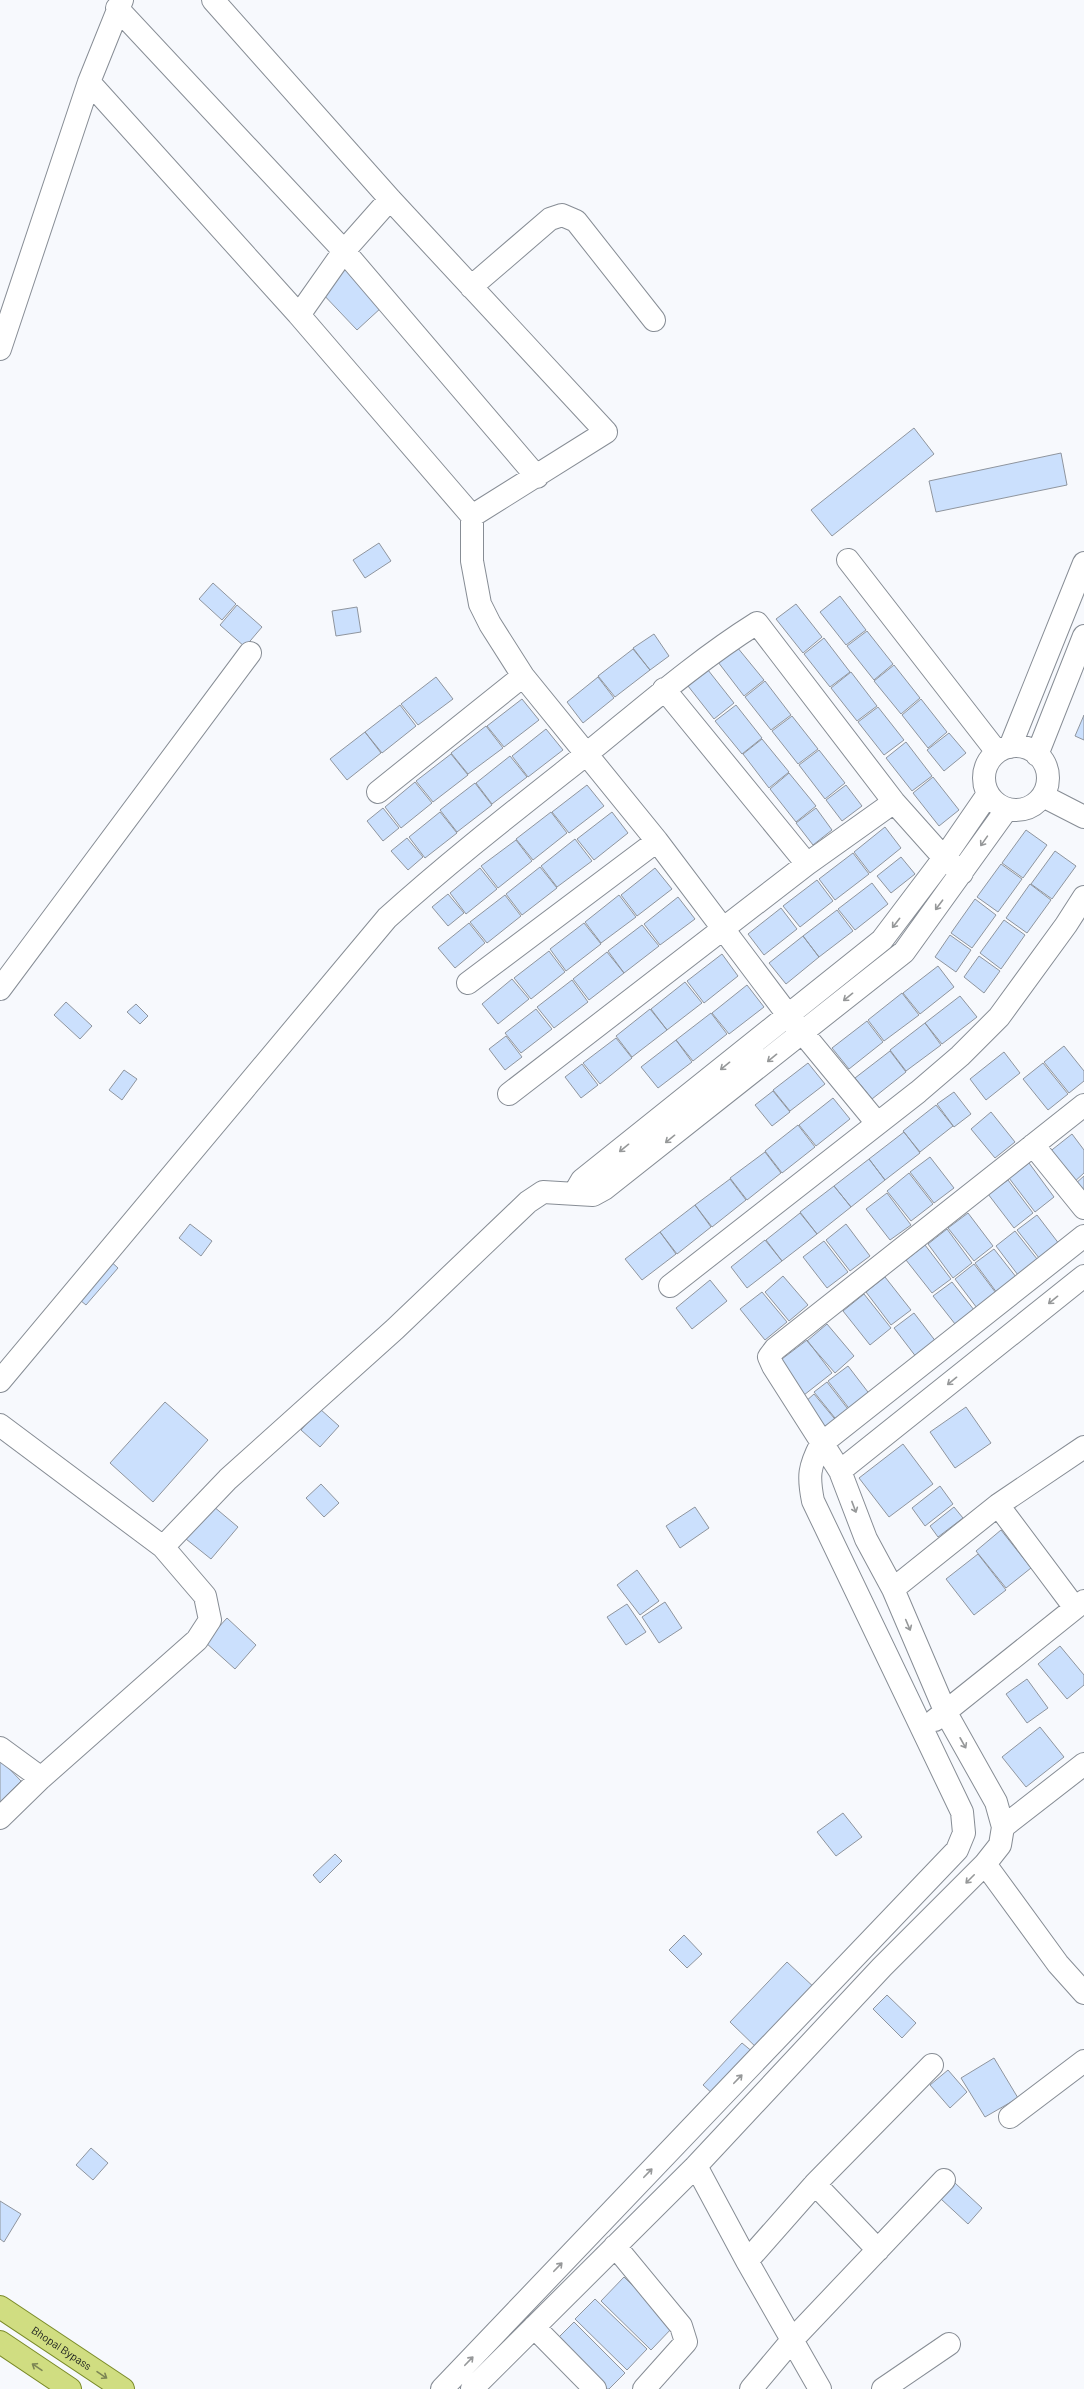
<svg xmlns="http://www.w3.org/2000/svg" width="1084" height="2389" font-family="Barlow,sans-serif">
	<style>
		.building { fill: #cbe0fd; stroke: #8f959e }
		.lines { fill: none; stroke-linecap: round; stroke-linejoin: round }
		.minor-casing { stroke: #878d95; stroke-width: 24 }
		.major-casing { stroke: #7a8a27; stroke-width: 24 }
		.minor { stroke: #fff; stroke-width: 22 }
		.major { stroke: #d0dd81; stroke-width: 22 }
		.oneway { stroke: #969899 }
		.oneway2 { stroke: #7c8554 }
		.labels { text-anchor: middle; stroke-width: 3; stroke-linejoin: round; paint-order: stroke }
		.street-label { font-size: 11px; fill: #16191c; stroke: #fff }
	</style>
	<rect width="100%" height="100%" fill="#f7f9fd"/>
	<path class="building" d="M345,268L382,307L357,330L320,291Z
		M914,428L934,454L832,536L811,510Z
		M1061,453L1067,485L936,512L929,481Z
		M379,543L391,561L365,578L353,560Z
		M213,583L236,604L222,620L199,599Z
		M840,596L866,630L846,645L820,612Z
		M796,604L822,637L803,653L776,619Z
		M237,605L262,627L245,647L220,625Z
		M357,607L361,632L336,636L332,611Z
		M867,631L893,664L874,680L847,646Z
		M654,634L669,656L650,670L633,648Z
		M824,638L850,672L830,687L804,654Z
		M737,647L764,680L744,696L718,662Z
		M633,649L650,670L615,697L598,676Z
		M894,665L920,698L901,714L874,681Z
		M708,670L734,703L714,719L688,686Z
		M851,672L877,706L857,721L831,688Z
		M436,677L453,699L418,725L401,704Z
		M598,677L614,698L583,723L567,702Z
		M765,681L791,715L771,730L745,697Z
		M522,699L539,720L504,747L487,726Z
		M921,699L947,732L928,748L902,715Z
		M400,705L416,726L382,753L365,732Z
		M736,705L762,738L742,754L715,721Z
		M878,707L904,740L884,755L858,722Z
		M1084,715V740L1075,736Z
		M792,716L818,749L798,764L772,731Z
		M486,726L503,748L468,774L451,753Z
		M546,729L563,750L528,777L512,756Z
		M365,732L381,753L347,780L330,759Z
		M949,733L966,753L944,771L927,750Z
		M762,739L789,772L769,788L743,754Z
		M906,742L932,776L912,791L886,758Z
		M819,750L845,783L825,799L799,765Z
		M451,754L468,775L433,802L416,781Z
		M510,756L527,777L492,804L476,783Z
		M789,773L816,806L796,822L770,789Z
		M933,777L959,810L939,826L913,793Z
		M415,782L432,803L401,828L385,807Z
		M475,783L492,805L457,832L440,810Z
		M587,785L604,806L569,833L552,812Z
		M846,785L862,806L842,821L826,800Z
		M383,808L399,828L383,841L367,821Z
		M816,808L832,830L813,845L796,823Z
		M440,812L457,833L425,858L409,837Z
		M551,812L567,833L533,860L516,839Z
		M612,812L628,833L594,860L577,839Z
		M885,827L901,848L870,873L854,852Z
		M1026,830L1047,845L1023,878L1002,863Z
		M407,838L423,857L408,870L391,851Z
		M575,839L592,861L557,887L541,866Z
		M516,840L532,861L498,888L481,866Z
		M1055,851L1076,866L1052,899L1031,884Z
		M853,853L869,874L835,900L819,879Z
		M901,857L915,874L891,893L877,876Z
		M1001,864L1022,879L998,912L977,897Z
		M540,867L557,888L522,915L506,894Z
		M480,868L497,889L466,914L450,893Z
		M655,868L672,889L637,916L621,895Z
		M817,880L833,901L800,927L783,906Z
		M872,883L888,904L855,930L838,909Z
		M1030,884L1051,900L1027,933L1006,918Z
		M448,894L464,913L448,926L432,907Z
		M505,895L521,916L487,943L470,922Z
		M619,895L636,917L601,943L585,922Z
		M678,897L695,919L660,945L644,924Z
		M975,899L996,915L972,948L951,933Z
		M781,908L797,929L764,955L748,934Z
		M837,910L853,931L819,957L803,936Z
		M1004,920L1025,935L1001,969L980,953Z
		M469,923L485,943L455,968L438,948Z
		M584,923L601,944L566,971L550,949Z
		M642,925L659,946L624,973L608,951Z
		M950,935L971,950L956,972L935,957Z
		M803,936L819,957L786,984L769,963Z
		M549,951L565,972L531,999L514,978Z
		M607,952L624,973L589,1000L573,979Z
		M722,954L738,976L704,1003L687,981Z
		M979,956L1000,971L984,993L964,977Z
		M938,966L954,987L920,1014L903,993Z
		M512,979L529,999L498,1024L482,1004Z
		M572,980L588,1002L554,1028L537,1007Z
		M685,982L702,1003L667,1030L651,1009Z
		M747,985L764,1007L729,1034L712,1013Z
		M902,993L919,1015L884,1041L868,1020Z
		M960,996L977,1017L942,1044L925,1023Z
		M66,1002L92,1026L80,1039L54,1015Z
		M136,1004L148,1016L140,1024L127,1012Z
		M536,1009L552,1029L521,1053L505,1033Z
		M650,1009L667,1030L632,1057L616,1036Z
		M711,1013L727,1034L693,1061L676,1040Z
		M867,1021L883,1042L849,1069L832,1048Z
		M925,1023L941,1045L906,1071L890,1050Z
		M506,1036L522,1057L505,1070L489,1049Z
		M616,1038L632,1058L600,1084L583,1063Z
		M676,1040L692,1062L658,1088L641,1067Z
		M1064,1046L1084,1071V1081L1069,1093L1044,1062Z
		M890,1051L906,1072L872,1099L855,1078Z
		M1004,1052L1020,1073L986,1100L970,1079Z
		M808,1063L825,1084L790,1111L773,1090Z
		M1043,1063L1068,1094L1048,1110L1023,1079Z
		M582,1064L598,1085L581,1098L565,1077Z
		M124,1070L137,1079L122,1100L109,1090Z
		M773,1091L790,1112L772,1126L755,1105Z
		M954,1092L971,1114L954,1127L937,1104Z
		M833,1098L850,1119L816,1146L799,1125Z
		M936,1105L953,1126L920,1152L903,1131Z
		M991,1112L1015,1142L995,1158L971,1129Z
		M798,1125L815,1147L782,1173L765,1151Z
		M904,1132L920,1153L885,1180L869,1159Z
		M1072,1134L1084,1150V1173L1073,1183L1048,1153Z
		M765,1152L781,1173L747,1200L730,1178Z
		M930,1157L954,1188L934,1203L910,1172Z
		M869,1159L885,1180L851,1207L834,1186Z
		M1029,1163L1054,1197L1035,1212L1009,1178Z
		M909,1173L933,1204L911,1221L887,1191Z
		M1084,1176V1195L1075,1184Z
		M730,1179L746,1200L712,1227L695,1205Z
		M1008,1180L1033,1213L1014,1228L988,1194Z
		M834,1186L851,1207L817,1234L800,1212Z
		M887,1193L911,1225L890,1240L866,1209Z
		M695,1205L711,1227L677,1254L660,1232Z
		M800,1213L817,1234L782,1261L766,1240Z
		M968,1213L993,1246L974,1261L948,1228Z
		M1037,1215L1063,1249L1043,1263L1017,1230Z
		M190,1224L212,1241L201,1256L179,1238Z
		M846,1224L870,1256L850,1271L826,1240Z
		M947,1229L972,1263L953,1278L928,1244Z
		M1015,1231L1041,1264L1021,1279L996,1246Z
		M660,1232L676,1254L642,1280L625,1259Z
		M765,1240L782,1261L747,1288L731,1267Z
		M824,1241L848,1272L827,1288L803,1257Z
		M925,1245L951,1279L932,1293L906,1260Z
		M994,1249L1020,1282L1000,1297L975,1263Z
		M107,1258L118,1268L86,1305L75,1296Z
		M974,1264L999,1297L980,1312L955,1279Z
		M783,1276L808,1305L789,1321L765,1292Z
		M885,1277L911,1310L891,1325L866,1292Z
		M710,1280L727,1301L692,1329L676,1308Z
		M952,1282L978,1315L959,1329L933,1296Z
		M762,1292L787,1322L765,1340L740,1309Z
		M864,1294L891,1328L870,1345L843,1311Z
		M914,1313L940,1347L920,1362L894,1328Z
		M827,1324L854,1356L835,1373L807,1341Z
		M807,1340L832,1373L804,1395L778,1362Z
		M848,1366L871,1396L851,1411L828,1381Z
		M827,1382L851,1413L839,1423L814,1392Z
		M814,1394L839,1424L828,1433L805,1402Z
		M165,1402L208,1440L153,1502L110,1463Z
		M966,1407L991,1443L955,1468L930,1432Z
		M320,1409L339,1426L320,1447L301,1430Z
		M903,1444L933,1484L889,1517L859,1478Z
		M321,1484L339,1503L324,1517L306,1498Z
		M940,1486L953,1504L925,1526L912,1508Z
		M213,1506L238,1527L211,1559L186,1539Z
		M695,1507L709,1528L680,1548L666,1526Z
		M954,1507L963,1518L938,1537L930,1526Z
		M1001,1530L1031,1568L1006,1588L976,1551Z
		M978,1554L1006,1590L974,1615L946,1579Z
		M637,1570L659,1601L640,1615L617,1585Z
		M665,1602L682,1628L659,1643L642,1617Z
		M627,1604L646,1632L626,1645L607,1617Z
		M227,1618L256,1645L235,1669L205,1642Z
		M1060,1646L1084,1675V1685L1067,1699L1038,1664Z
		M1027,1679L1048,1708L1027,1723L1006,1694Z
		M1040,1727L1064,1757L1026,1787L1002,1757Z
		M0,1759L21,1781L0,1802Z
		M843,1813L862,1837L836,1856L817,1832Z
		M335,1854L342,1861L320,1883L313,1875Z
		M684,1935L702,1954L687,1968L669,1950Z
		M787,1962L817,1990L760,2051L730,2022Z
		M887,1995L916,2023L902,2038L873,2009Z
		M742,2043L754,2053L715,2096L703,2085Z
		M994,2058L1018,2098L985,2117L961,2078Z
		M948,2070L967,2092L950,2108L930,2085Z
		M91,2148L108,2163L93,2180L76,2165Z
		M955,2183L982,2208L968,2224L941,2199Z
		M0,2201L21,2214L4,2242L0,2239Z
		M624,2277L674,2326L651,2350L601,2301Z
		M595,2299L647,2349L627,2370L575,2319Z
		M574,2322L625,2373L609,2389H600L553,2343Z"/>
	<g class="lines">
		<g class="minor-casing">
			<path id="minor" d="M213,0L390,199L606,432L472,516
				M117,8L344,251L537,477
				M89,82L299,315L472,516V561L480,604L490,624L523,676L657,841L788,1015L877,1123
				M471,287L550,219L562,215L576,221L654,320
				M299,315L344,251L390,199
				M0,349L89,82L122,0
				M848,560L997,752
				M664,689L807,864
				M984 778a32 32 0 1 1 64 0a32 32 0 1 1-64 0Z
				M1010,747L1084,563
				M1037,755L1084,636
				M378,792L523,676
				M1043,796L1084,817
				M468,983L657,841
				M0,989L250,653
				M509,1094L807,864L894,802
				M1033,1145L1084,1208
				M575,1192L582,1180L882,940L944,858L988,794
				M670,1286L918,1092L960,1056L999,1017L1066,925L1084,897
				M0,1381L387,918C450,861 517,809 584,756C641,710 695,662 757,623L894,802L944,858L962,873
				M0,1425L163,1547L205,1596L210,1620L197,1640L41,1778L0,1818
				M840,1471L1084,1276
				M998,1505L1075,1608
				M163,1547L228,1479L395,1329L528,1202L543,1192L593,1195L604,1189L904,952L1007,809
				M893,1589L998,1505L1084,1447
				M935,1720L1084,1601
				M0,1748L41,1778
				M1003,1827L1084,1764
				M985,1864L1058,1964L1084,1993
				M1010,2117L1084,2061
				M696,2166L747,2261L820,2389
				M815,2184L878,2250
				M615,2246L681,2326L686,2342L644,2389
				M747,2261L815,2184L932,2065
				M534,2327L595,2389
				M442,2389L957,1850L964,1833L962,1812L813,1501C808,1476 809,1467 821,1444L1084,1236
				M472,2389L696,2166L882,1967L985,1864L1000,1845L1003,1827L996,1802L946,1713L893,1589L866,1539L840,1471L773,1366L769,1357L775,1349L1084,1105
				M751,2389L793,2339L944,2180
				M883,2389L949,2344"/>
		</g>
		<g class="major-casing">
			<g id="major">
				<path id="s1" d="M0,2307L123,2389"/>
				<path d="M0,2342L70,2389"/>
			</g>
		</g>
		<use href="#minor" class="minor"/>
		<use href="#major" class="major"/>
	</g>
	<defs><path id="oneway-shaft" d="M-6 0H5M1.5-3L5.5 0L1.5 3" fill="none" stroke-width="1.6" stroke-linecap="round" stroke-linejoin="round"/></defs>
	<g class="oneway">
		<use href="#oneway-shaft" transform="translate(984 841) rotate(125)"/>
		<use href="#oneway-shaft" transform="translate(939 905) rotate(127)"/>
		<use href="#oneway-shaft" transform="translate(896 923) rotate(128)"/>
		<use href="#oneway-shaft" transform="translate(848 997) rotate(141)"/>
		<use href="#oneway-shaft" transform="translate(772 1058) rotate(141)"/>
		<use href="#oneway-shaft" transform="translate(725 1066) rotate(141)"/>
		<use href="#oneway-shaft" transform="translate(670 1139) rotate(141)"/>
		<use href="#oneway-shaft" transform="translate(624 1148) rotate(141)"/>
		<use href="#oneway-shaft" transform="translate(1053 1300) rotate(141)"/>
		<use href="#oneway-shaft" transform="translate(952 1381) rotate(141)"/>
		<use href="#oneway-shaft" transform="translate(854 1507) rotate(69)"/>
		<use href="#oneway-shaft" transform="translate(908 1625) rotate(67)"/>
		<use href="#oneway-shaft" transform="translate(963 1743) rotate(61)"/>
		<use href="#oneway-shaft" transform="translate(970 1879) rotate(135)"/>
		<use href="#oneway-shaft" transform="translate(738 2079) rotate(-46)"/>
		<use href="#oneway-shaft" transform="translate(648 2173) rotate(-46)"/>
		<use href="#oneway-shaft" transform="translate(558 2267) rotate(-46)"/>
		<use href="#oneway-shaft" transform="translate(469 2361) rotate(-46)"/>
	</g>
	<g class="oneway2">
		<use href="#oneway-shaft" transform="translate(37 2367) rotate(-146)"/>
		<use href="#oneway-shaft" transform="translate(102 2375) rotate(34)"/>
	</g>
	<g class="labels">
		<g class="street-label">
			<text dy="4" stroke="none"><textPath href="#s1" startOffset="74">Bhopal Bypass</textPath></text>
		</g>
	</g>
</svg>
